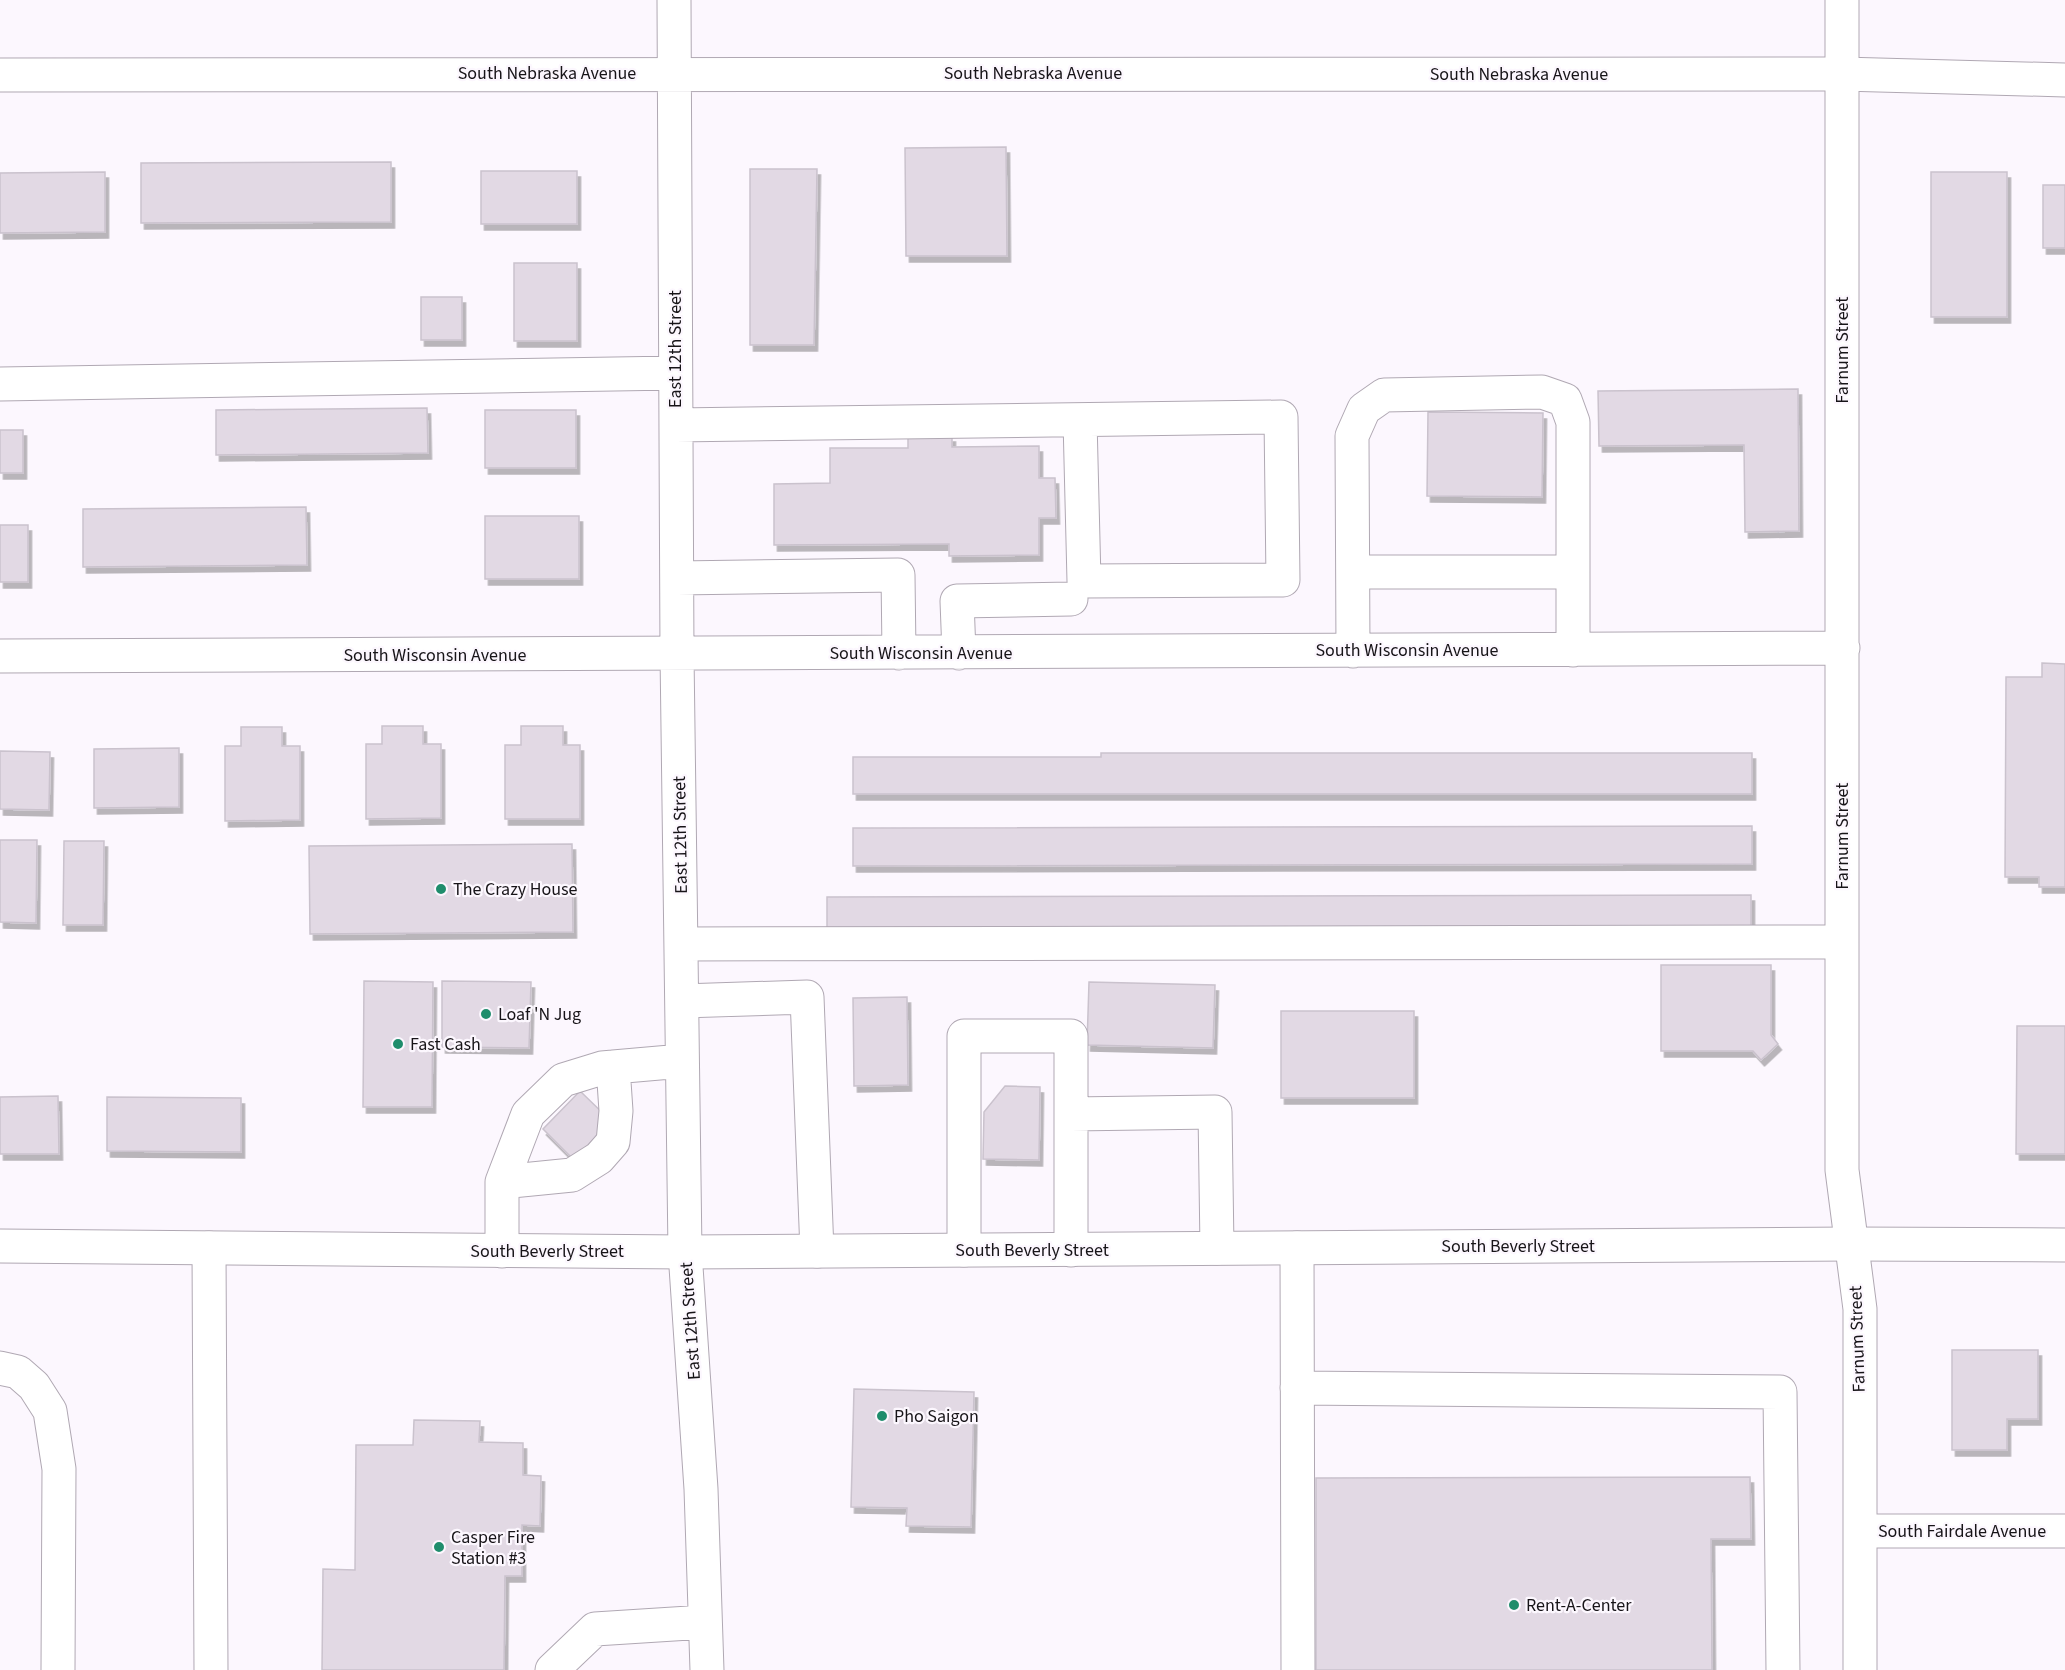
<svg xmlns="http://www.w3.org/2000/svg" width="2065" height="1670" font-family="'Source Sans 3',sans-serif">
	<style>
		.building { fill: #e2d9e4; stroke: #cac2cd; stroke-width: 1.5; filter: url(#shadow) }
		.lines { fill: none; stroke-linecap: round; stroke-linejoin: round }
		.minor-casing { stroke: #b0a8b3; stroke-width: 35 }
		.major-casing { stroke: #b0a8b3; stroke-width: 35 }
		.minor { stroke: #fff; stroke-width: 33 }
		.major { stroke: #fff; stroke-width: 33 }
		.poi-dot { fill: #1f8d6c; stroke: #fcf7fe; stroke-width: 2 }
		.labels { text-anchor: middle; stroke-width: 4.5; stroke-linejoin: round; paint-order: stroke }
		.street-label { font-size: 18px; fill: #171418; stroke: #fcf7fe }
		.poi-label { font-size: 18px; fill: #171418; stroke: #fcf7fe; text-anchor: start }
	</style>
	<defs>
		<filter id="shadow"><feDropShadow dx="3.5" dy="6" stdDeviation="0" flood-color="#0004"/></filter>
	</defs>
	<rect width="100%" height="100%" fill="#fcf7fe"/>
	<path class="building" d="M1006,147L1007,256H906L905,148Z
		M391,162V222L141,223V163Z
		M750,169H817L814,345H750Z
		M481,171H577V224H481Z
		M105,172V232L0,233V173Z
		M1931,172H2007V317H1931Z
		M2043,185H2065V248H2043Z
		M514,263H577V341H514Z
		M421,297H462V340H421Z
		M1798,389L1799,531L1745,532L1744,445L1599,446L1598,391Z
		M427,408L428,453L216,455V410Z
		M485,410H576V468H485Z
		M1428,412L1543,413L1542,497L1427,496Z
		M0,430H23V473H0Z
		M908,436H952V447L1039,446V478H1055L1056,518H1039V555L949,556V544L774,545V484L830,483V448H908Z
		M306,507L307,565L83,567V509Z
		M485,516H579V579H485Z
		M0,525H28V582H0Z
		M2042,663L2065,664V887H2039V877H2005L2006,677H2042Z
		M382,726H423V744H441V818L366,819V744H382Z
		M521,726H563V745H580V819H505V745H521Z
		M241,727H282V746H300V820L225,821V746H241Z
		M179,748V807L94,808V749Z
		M0,751L50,752L49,810L0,809Z
		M1101,753H1752V794H853V757H1101Z
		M1752,826V864L853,866V828Z
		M0,840H37L36,923L0,922Z
		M64,841H104L103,925H63Z
		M572,844L573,932L310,934L309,846Z
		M1751,895V926L827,928V897Z
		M1661,965H1771V1035L1778,1044L1761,1060L1753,1051H1661Z
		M364,981L433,982L432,1107H363Z
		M442,981L531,982L529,1048L442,1047Z
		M1089,982L1215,985L1213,1048L1087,1045Z
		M907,997L908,1085L854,1086L853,998Z
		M1281,1011H1414V1098H1281Z
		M2017,1026H2065V1154H2016Z
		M1005,1086L1040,1087L1039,1160L983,1159L984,1112Z
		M580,1091L611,1121L574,1160L543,1129Z
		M58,1096L59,1154H0V1097Z
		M107,1097L241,1098V1152L107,1151Z
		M1952,1350H2038V1419H2007V1450H1952Z
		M854,1389L974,1392L971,1527L906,1526L907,1508L851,1507Z
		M414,1420L480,1421L479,1442L523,1443V1475L541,1476L540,1526L522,1525V1576H505L504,1670H322L323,1569L355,1570L356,1445H413Z
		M1750,1477L1751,1539H1711L1712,1670H1316V1478Z"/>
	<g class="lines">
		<g class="minor-casing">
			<path id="minor" d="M674,0L677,654L685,1252L701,1489L707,1670
				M1842,0V1170L1860,1309V1670
				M0,75L1842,74L2065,80
				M0,384L675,373
				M676,425L1281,417L1283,580L1084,581L1080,420
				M1353,572H1573
				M677,578L898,575L899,653
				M1353,651L1352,436L1364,409L1384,395L1542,392L1565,400L1573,422V650
				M959,653L957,601L1071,599
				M0,656L1843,648
				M681,944L1842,942
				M682,1001L807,997L817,1251
				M1071,1114L1215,1112L1217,1248
				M502,1182L572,1175L599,1158L613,1142L616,1111L613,1067
				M209,1248L211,1670
				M1297,1248L1298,1670
				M964,1250V1036H1071V1250
				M502,1251V1182L528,1114L563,1080L602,1068L682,1061
				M0,1368L18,1372L34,1386L50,1411L59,1469L58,1670
				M1297,1388L1780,1392L1783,1670
				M1860,1531H2065
				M552,1670L595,1629L705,1622"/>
		</g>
		<g class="major-casing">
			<path id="major" d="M0,1246L685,1252L1851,1244L2065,1245"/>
		</g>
		<use href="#minor" class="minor"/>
		<use href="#major" class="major"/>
	</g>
	<g class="poi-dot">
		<circle cx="441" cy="889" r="6"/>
		<circle cx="486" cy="1014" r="6"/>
		<circle cx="398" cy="1044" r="6"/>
		<circle cx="882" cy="1416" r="6"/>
		<circle cx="439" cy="1547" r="6"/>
		<circle cx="1514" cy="1605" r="6"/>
	</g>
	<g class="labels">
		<g class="street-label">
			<text x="547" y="79">South Nebraska Avenue</text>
			<text x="1033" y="79">South Nebraska Avenue</text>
			<text x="1519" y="80">South Nebraska Avenue</text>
			<text transform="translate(675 349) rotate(-90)" y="6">East 12th Street</text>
			<text transform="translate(1842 350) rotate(-90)" y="6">Farnum Street</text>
			<text x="1407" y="656">South Wisconsin Avenue</text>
			<text x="921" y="659">South Wisconsin Avenue</text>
			<text x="435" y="661">South Wisconsin Avenue</text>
			<text transform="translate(680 835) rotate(-91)" y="6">East 12th Street</text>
			<text transform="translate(1842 836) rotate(-90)" y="6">Farnum Street</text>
			<text x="1518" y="1252">South Beverly Street</text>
			<text x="1032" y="1256">South Beverly Street</text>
			<text x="547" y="1257">South Beverly Street</text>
			<text transform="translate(690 1321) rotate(-94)" y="6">East 12th Street</text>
			<text transform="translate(1857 1339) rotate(-92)" y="6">Farnum Street</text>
			<text x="1962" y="1537">South Fairdale Avenue</text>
		</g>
		<g class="poi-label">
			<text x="453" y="895">The Crazy House</text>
			<text x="498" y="1020">Loaf 'N Jug</text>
			<text x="410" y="1050">Fast Cash</text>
			<text x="894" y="1422">Pho Saigon</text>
			<text x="451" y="1543">Casper Fire<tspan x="451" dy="21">Station #3</tspan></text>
			<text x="1526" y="1611">Rent-A-Center</text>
		</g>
	</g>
</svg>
